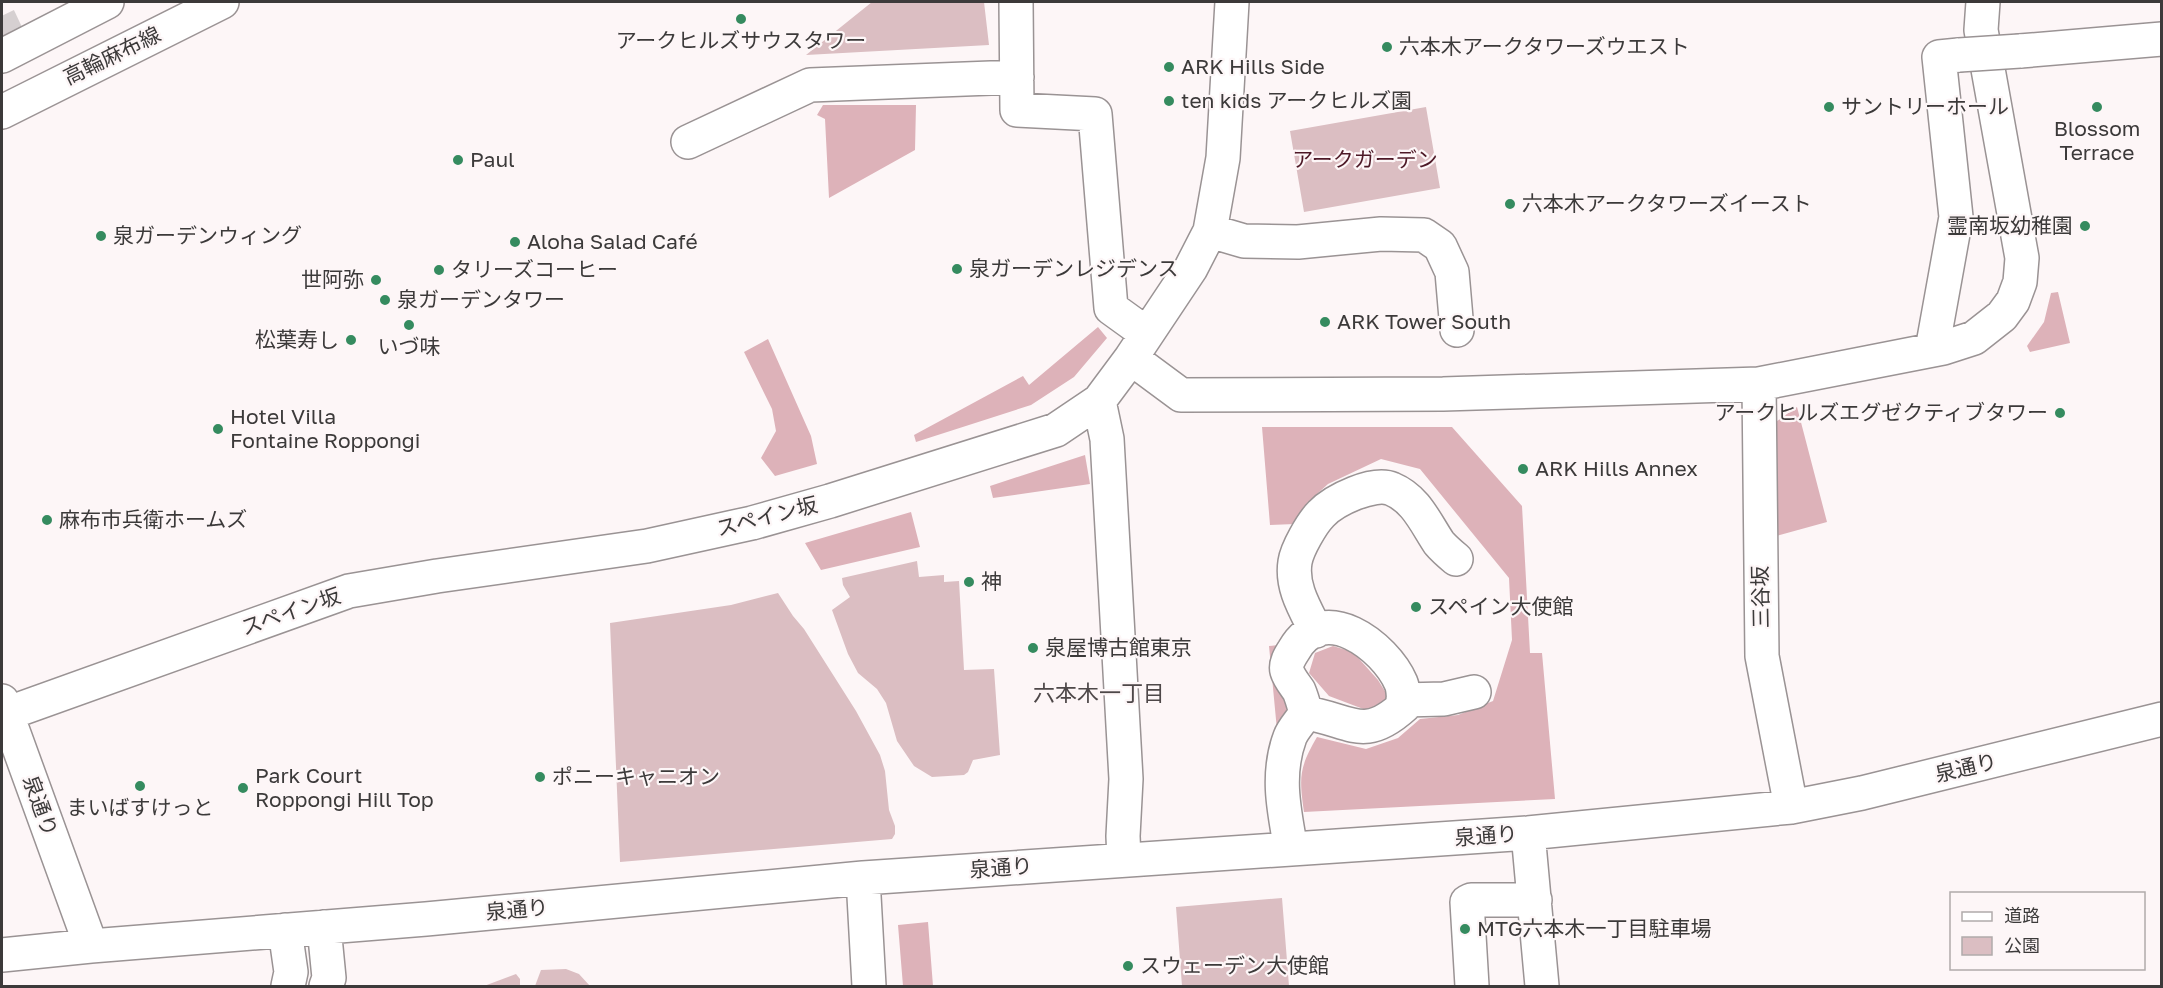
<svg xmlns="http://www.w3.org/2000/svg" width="2163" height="988" font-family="'Golos Text','Noto Sans JP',sans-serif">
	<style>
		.green { fill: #dbbec2 }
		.forest { fill: #ddb2b9 }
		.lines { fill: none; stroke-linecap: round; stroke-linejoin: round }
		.highway-tunnel { stroke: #d6d0d1; stroke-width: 33; stroke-dasharray: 33 16; stroke-linecap: butt }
		.minor-casing { stroke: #9a9394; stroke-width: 36 }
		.major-casing { stroke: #9a9394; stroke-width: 36 }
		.highway-casing { stroke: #9a9394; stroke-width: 36 }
		.minor { stroke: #fff; stroke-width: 33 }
		.major { stroke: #fff; stroke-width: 33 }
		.highway { stroke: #fff; stroke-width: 33 }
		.minor-bridge-casing { stroke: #9a9394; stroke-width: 36; stroke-linecap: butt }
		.minor-bridge { stroke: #fff; stroke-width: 33 }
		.poi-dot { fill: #358b5f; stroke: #fdf6f7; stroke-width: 2 }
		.labels { text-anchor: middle; stroke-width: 4.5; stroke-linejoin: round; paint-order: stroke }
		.poi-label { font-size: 21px; fill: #3c3a3a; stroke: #fdf6f7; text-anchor: start }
		.street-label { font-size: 21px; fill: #3c3a3a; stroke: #fdf6f7 }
		.park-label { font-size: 21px; fill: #4d1826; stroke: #fdf6f7 }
		.neighbourhood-label { font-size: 22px; fill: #4e4849; stroke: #fdf6f7 }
	</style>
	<rect width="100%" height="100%" fill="#fdf6f7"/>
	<path class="green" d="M872,2H984L989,45L806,55Z
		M1426,107L1440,188L1304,212L1290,131Z
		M917,561L919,577L944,575V582L959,581L964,670L994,669L1000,755L973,760L968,772L964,775L932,777L914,766L897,741L886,703L877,689L858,673L848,654L832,610L850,597L843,585L842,578Z
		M778,593L793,616L804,629L856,711L880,755L885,771L889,810L895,826V834L892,839L620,862L610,623L731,605Z
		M1282,898L1289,986H1182L1176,907Z
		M566,969L579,974L590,986H535L541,970Z
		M516,974L520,979V986H484Z"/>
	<path class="forest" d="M823,105H916L915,150L829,198L825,119L817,115Z
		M2058,292L2070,343L2030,352L2027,346L2044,322L2051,293Z
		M1098,327L1107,338L1074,377L1031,405L916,442L914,435L1023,376L1029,385Z
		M768,339L811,436L817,464L775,476L761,458L776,431L772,409L744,352Z
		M1797,407L1827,522L1773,537L1770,426Z
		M1262,427H1452L1522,506L1530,653H1542L1555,799L1304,812C1299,777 1299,768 1317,737L1366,749L1398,738L1420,719L1458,715L1493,701L1512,640L1509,578L1420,469L1381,459L1328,484L1307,503L1295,524L1270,525Z
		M1085,455L1090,484L993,498L990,486Z
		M911,512L920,547L821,570L805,543Z
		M1278,645L1289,709L1277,730L1269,646Z
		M1333,646L1353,652L1378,680L1388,696L1381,705L1366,710L1329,696L1309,673L1315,653Z
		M928,922L933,986H903L898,925Z"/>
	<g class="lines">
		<path class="highway-tunnel" d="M2,34L21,25"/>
		<g class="minor-casing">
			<path id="minor" d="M1016,2L1017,110L1095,114L1111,308L1147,334
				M2020,51L2162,39
				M688,142L810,85L1017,77
				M1210,231L1244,241L1298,242L1381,234L1424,235L1440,246L1452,272L1457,330
				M1932,350L1956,217L1939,57L1959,55
				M1131,358L1181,395L1443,394L1759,384L1943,348L1974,338L2002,316L2013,301L2020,282L2022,258L1981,30L1983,2
				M1759,384L1762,656L1791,807
				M1099,401L1107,439L1126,779L1123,836L1124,860
				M1316,631C1305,609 1291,587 1295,562C1297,549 1312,523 1321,514C1334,500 1374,481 1392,489C1416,499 1425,522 1439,543C1444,549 1450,554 1456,559
				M1403,700L1444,699L1474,692
				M2,701L91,946L426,919L863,878L1528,833L1791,807L1862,793L2162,719
				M6,714L349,591L437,576L647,546L752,523L830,501L1056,430L1099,401L1131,358L1191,268L1210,231L1223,158L1232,2
				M1528,833L1542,986
				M1291,849C1284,811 1276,774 1290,737C1293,729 1301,721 1306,713C1304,706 1302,698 1299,691C1295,685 1289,678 1287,671C1285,664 1290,656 1294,650C1323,599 1385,646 1401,683C1404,690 1403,699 1404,706C1363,743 1351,720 1306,713
				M863,878L869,986
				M324,927L329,978L326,986
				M285,930L291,972L288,986
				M2,955L91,946
				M1472,986L1467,902L1471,900H1535"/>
		</g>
		<g class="major-casing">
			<path id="major" d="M2,112L222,2"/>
		</g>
		<g class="highway-casing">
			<path id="highway" d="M2,56L107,2"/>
		</g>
		<use href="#minor" class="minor"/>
		<use href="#major" class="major"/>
		<use href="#highway" class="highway"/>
		<g class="minor-bridge-casing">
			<path id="minor-bridge" d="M1959,55L2020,51"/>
		</g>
		<use href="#minor-bridge" class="minor-bridge"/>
	</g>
	<g class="poi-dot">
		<circle cx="741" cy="19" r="6"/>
		<circle cx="1387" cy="47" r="6"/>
		<circle cx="1169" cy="67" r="6"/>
		<circle cx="1169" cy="101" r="6"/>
		<circle cx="1829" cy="107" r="6"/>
		<circle cx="2097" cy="107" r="6"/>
		<circle cx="458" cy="160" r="6"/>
		<circle cx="1510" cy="204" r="6"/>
		<circle cx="2085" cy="226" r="6"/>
		<circle cx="101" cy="236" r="6"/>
		<circle cx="515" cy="242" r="6"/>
		<circle cx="957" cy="269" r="6"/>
		<circle cx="439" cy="270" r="6"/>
		<circle cx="376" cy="280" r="6"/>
		<circle cx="385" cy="300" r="6"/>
		<circle cx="1325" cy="322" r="6"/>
		<circle cx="409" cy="325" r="6"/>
		<circle cx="351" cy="340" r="6"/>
		<circle cx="2060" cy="413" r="6"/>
		<circle cx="218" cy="429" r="6"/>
		<circle cx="1523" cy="469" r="6"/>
		<circle cx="47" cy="520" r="6"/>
		<circle cx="969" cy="582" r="6"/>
		<circle cx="1416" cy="607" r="6"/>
		<circle cx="1033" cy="648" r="6"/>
		<circle cx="540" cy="777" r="6"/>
		<circle cx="140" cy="786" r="6"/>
		<circle cx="243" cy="788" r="6"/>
		<circle cx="1465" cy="929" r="6"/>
		<circle cx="1128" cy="966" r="6"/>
	</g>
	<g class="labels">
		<g class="poi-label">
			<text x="741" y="48" text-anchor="middle">アークヒルズサウスタワー</text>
			<text x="1399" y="54">六本木アークタワーズウエスト</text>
			<text x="1181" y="74">ARK Hills Side</text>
			<text x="1181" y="108">ten kids アークヒルズ園</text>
			<text x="1841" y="114">サントリーホール</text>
			<text x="2097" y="136" text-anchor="middle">Blossom<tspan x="2097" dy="24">Terrace</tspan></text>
			<text x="470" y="167">Paul</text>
			<text x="1522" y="211">六本木アークタワーズイースト</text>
			<text x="2073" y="233" text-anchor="end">霊南坂幼稚園</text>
			<text x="113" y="243">泉ガーデンウィング</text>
			<text x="527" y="249">Aloha Salad Café</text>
			<text x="969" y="276">泉ガーデンレジデンス</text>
			<text x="451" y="277">タリーズコーヒー</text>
			<text x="364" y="287" text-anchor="end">世阿弥</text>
			<text x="397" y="307">泉ガーデンタワー</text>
			<text x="1337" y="329">ARK Tower South</text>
			<text x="339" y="347" text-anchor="end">松葉寿し</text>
			<text x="409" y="354" text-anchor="middle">いづ味</text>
			<text x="2048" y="420" text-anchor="end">アークヒルズエグゼクティブタワー</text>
			<text x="230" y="424">Hotel Villa<tspan x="230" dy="24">Fontaine Roppongi</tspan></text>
			<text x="1535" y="476">ARK Hills Annex</text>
			<text x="59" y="527">麻布市兵衛ホームズ</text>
			<text x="981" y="589">神</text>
			<text x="1428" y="614">スペイン大使館</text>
			<text x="1045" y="655">泉屋博古館東京</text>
			<text x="255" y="783">Park Court<tspan x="255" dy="24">Roppongi Hill Top</tspan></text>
			<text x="552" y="784">ポニーキャニオン</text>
			<text x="140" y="815" text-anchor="middle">まいばすけっと</text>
			<text x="1477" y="936">MTG六本木一丁目駐車場</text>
			<text x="1140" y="973">スウェーデン大使館</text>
		</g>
		<g class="street-label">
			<text transform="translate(112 56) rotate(-26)" y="7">高輪麻布線</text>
			<text transform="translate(767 517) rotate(-14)" y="7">スペイン坂</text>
			<text transform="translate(1761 597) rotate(-91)" y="7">三谷坂</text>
			<text transform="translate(291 612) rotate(-19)" y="7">スペイン坂</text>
			<text transform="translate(1966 768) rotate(-13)" y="7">泉通り</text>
			<text transform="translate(40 806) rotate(70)" y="7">泉通り</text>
			<text transform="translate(1486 836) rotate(-4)" y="7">泉通り</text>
			<text transform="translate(1001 868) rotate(-4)" y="7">泉通り</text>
			<text transform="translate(517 910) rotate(-5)" y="7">泉通り</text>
		</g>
		<g class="park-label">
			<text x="1365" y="167">アークガーデン</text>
		</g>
		<g class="neighbourhood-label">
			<text x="1099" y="701">六本木一丁目</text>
		</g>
	</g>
	<rect width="2163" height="988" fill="none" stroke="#3c3a3a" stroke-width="6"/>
	<rect x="1950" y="892" width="195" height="78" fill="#fdf6f7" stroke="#b0abab" stroke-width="1.5"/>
	<rect x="1962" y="912" width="30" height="9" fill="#ffffff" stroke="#b0abab" stroke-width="1.5"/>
	<text x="2004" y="922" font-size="18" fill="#3c3a3a">道路</text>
	<rect x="1962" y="937" width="30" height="18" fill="#dbbec2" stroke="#b0abab" stroke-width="1.5"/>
	<text x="2004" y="952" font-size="18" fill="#3c3a3a">公園</text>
</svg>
